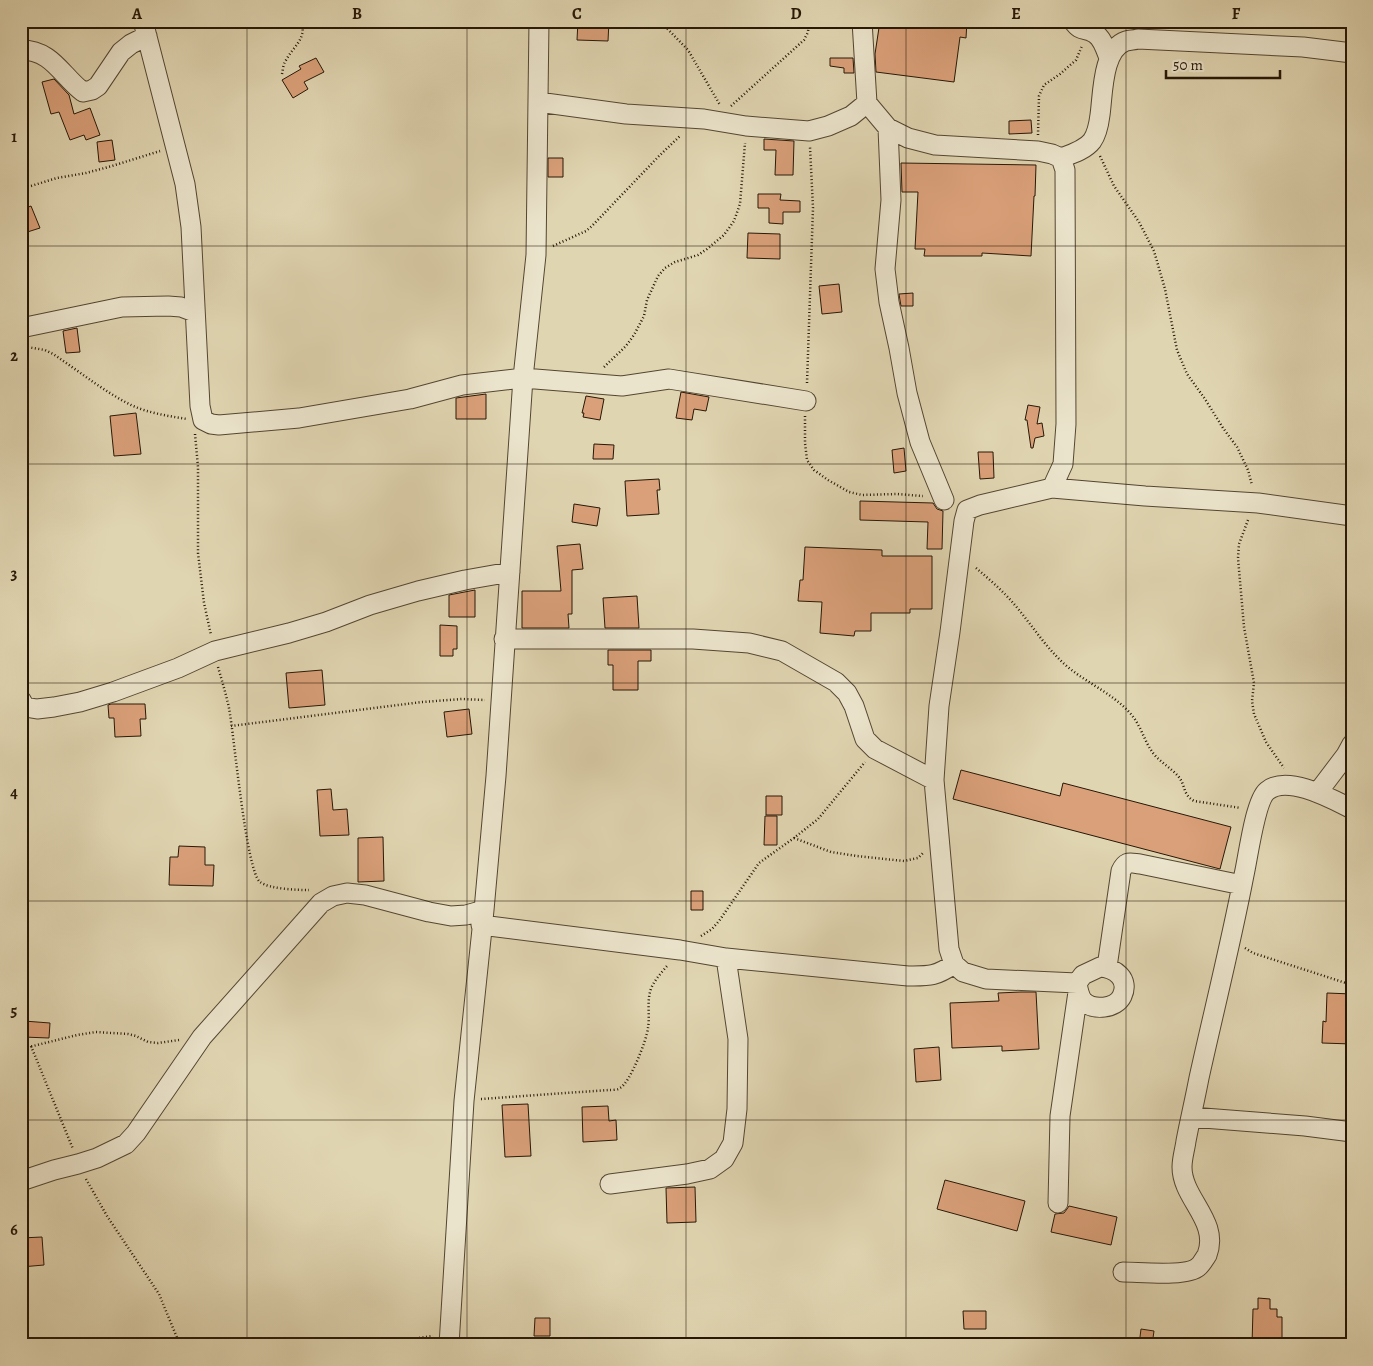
<svg xmlns="http://www.w3.org/2000/svg" width="1373" height="1366" font-family="Alegreya,serif">
	<style>
		.building { fill: #daa079; stroke: #261707 }
		.lines { fill: none; stroke-linecap: round; stroke-linejoin: round }
		.minor-casing { stroke: #544632; stroke-width: 21 }
		.path { stroke: #261707; stroke-width: 2.5; stroke-dasharray: 1 2.5; stroke-linecap: butt }
		.minor { stroke: #ebe4cc; stroke-width: 19 }
		.grid { fill: none; stroke: #261707; stroke-width: 1; stroke-opacity: 0.55 }
		.neatline { fill: none; stroke: #261707; stroke-width: 2 }
		.grid-label { font-size: 16px; text-anchor: middle; font-weight: bold; fill: #261707 }
	</style>
	<rect width="100%" height="100%" fill="#e0d5b1"/>
	<filter id="stains"><feTurbulence type="fractalNoise" baseFrequency=".004" numOctaves="4"/><feColorMatrix values="0 0 0 0 .2 0 0 0 0 .09 0 0 0 0 .02 0 0 0 .5 -.17"/></filter>
	<radialGradient id="worn" r=".72"><stop offset=".6" stop-color="#630" stop-opacity="0"/><stop offset="1" stop-color="#630" stop-opacity=".3"/></radialGradient>
	<path class="building" d="M578,21H609L608,41L577,40Z
		M880,21H967L966,38L960,37L954,82L876,72L875,54Z
		M316,58L324,72L304,82L308,89L293,98L282,80L301,69L299,66Z
		M830,58H853L854,73H844V68L830,66Z
		M54,79L69,95L74,114L90,108L100,135L86,140L84,135L70,140L59,112L51,114L42,82Z
		M1031,120L1032,133L1009,134V121Z
		M764,139L794,141L793,175H775L776,150H764Z
		M112,140L115,160L99,162L97,142Z
		M548,158H563V177H548Z
		M901,163L1036,165L1035,196H1034L1031,256L982,253V256H924L925,249H915L918,192H902Z
		M758,194H781L780,200L800,201V212H783V224L769,223V208H758Z
		M31,206L40,228L21,234V210Z
		M748,233L780,234V259L747,258Z
		M839,284L842,312L822,314L819,286Z
		M913,293V306H901L899,294Z
		M77,328L80,352L66,353L63,331Z
		M681,392L709,397L706,411L694,409L692,420L676,418Z
		M486,394V419H456V398Z
		M586,396L604,399L600,420L583,417L584,413H582Z
		M1028,405L1040,407L1037,424L1042,423L1044,436L1035,438L1033,448H1031L1027,420H1025Z
		M136,413L141,454L114,456L110,416Z
		M594,444L614,445L613,459H593Z
		M904,448L906,471L894,473L892,450Z
		M978,452H993L994,478L980,479Z
		M659,479L660,490H657L659,514L627,516L625,481Z
		M860,501L933,503L937,509L943,511L942,549H927L928,522L860,520Z
		M574,504L600,508L597,526L572,522Z
		M580,544L583,569L572,570V614H568L569,628H522V591H561L557,546Z
		M805,547L882,550V556H932V609H910V613H871V631H855L854,636L820,633L822,602L798,601L800,580H803Z
		M475,590V617H449V595Z
		M637,596L639,628H605L603,598Z
		M440,625L457,626V649H453V656H440Z
		M608,650H651V661H638V690H613V665H608Z
		M322,670L325,705L289,708L286,673Z
		M111,704H145L146,719H140L141,736L115,737L114,718H109L108,705Z
		M469,709L472,734L447,737L444,712Z
		M961,770L1060,796L1063,783L1231,827L1220,869L953,799Z
		M331,789L333,810L347,809L349,835L320,836L317,790Z
		M766,796H782V815H766Z
		M765,816H777V845H764Z
		M383,837L384,881L358,882V838Z
		M179,846L205,847V865H214L213,886L169,885L170,857H178Z
		M691,891H703V910H691Z
		M1021,992H1036L1039,1049L1002,1051V1046L952,1048L950,1003L999,1001L998,993Z
		M1327,993L1352,994V1044L1322,1043L1323,1021L1326,1022Z
		M24,1021L50,1023L49,1038L23,1037Z
		M939,1047L941,1080L916,1082L914,1049Z
		M528,1104L531,1156L505,1157L502,1105Z
		M608,1106L609,1121L616,1120L617,1140L583,1142L582,1107Z
		M945,1180L1025,1201L1017,1231L937,1209Z
		M695,1187L696,1222L667,1223L666,1188Z
		M1069,1206L1117,1217L1111,1245L1051,1232L1055,1214L1064,1213L1067,1209Z
		M42,1237L44,1265L21,1267V1238Z
		M1258,1298L1270,1299V1309H1277V1317H1282V1345H1252L1253,1309H1258Z
		M963,1311H986V1329H964Z
		M535,1318H550V1336H534Z
		M1141,1329L1154,1331L1152,1345H1139Z"/>
	<g class="lines">
		<g class="minor-casing">
			<path id="minor" d="M143,21L185,184L191,227L200,406L203,420L211,424L219,425L299,418L410,399L462,385L523,378L622,386L669,379L806,401
				M862,21L867,103L888,128L908,138L935,145L1038,151L1052,154L1061,158L1065,170L1066,424L1063,464L1052,488L980,505L967,510L964,521L950,632L939,706L934,780L949,949L954,964L963,972L986,979L1077,983
				M1073,21C1081,33 1085,27 1094,33C1102,37 1106,50 1109,58
				M21,50C52,50 61,75 83,92L92,90L98,86L121,52L131,44L147,36
				M538,102L626,114L704,119L746,126L809,131L828,126L851,116L867,103
				M888,128L891,200L885,269L889,302L899,348L907,393L920,442L944,500
				M1061,158C1072,154 1085,150 1092,141C1097,134 1099,123 1100,115C1103,94 1102,49 1126,41C1130,40 1134,40 1138,39L1303,47L1352,53
				M21,328L122,307L168,306L181,307L194,312
				M1052,488L1145,496L1258,503L1352,516
				M504,639H693L749,643L782,651L836,682L847,693L854,706L865,739L875,749L934,780
				M21,700L25,707L37,709L54,707L80,702L113,692L178,668L215,651L289,633L326,622L370,605L418,591L465,580L510,572
				M1318,792L1346,755L1352,744
				M481,925L680,950L726,958L908,976C929,976 935,977 954,964
				M1100,967C1115,968 1130,979 1122,996C1116,1009 1093,1011 1083,1001C1079,996 1078,989 1077,983L1083,975Z
				M1107,967L1121,871C1126,860 1130,863 1140,864L1242,885
				M1191,1117L1305,1126L1352,1132
				M21,1181L54,1170L78,1164L97,1158L126,1144L136,1133L202,1037L321,903L333,896L347,893L365,895L429,912L451,916L466,915L484,910
				M610,1184L687,1174L710,1169L724,1159L733,1143L737,1109L738,1039L726,958
				M1058,1203L1060,1116L1078,992
				M1123,1272C1140,1272 1187,1277 1198,1267C1201,1265 1205,1258 1207,1255C1220,1221 1182,1199 1182,1167C1182,1158 1185,1149 1186,1141C1190,1120 1195,1099 1199,1078C1214,1010 1231,943 1244,875C1248,858 1255,801 1267,791C1287,774 1332,799 1352,809
				M449,1345L464,1101L484,910L496,776L523,378L536,255L539,21"/>
		</g>
		<path class="path" d="M660,21L688,50L720,105
			M282,74C283,70 283,65 285,62C293,46 306,41 302,21
			M731,106L804,40L808,32L809,21
			M1038,135L1039,96L1044,85L1060,74L1076,60L1082,46
			M1100,156L1114,186L1139,222L1154,251L1165,289L1177,350L1187,374L1205,399L1223,428L1237,447L1248,470L1252,485
			M21,189L57,178L86,173L112,166L160,151
			M553,246L586,231L592,226L659,156L681,135
			M21,346L45,350L53,354C79,371 103,391 131,405C148,413 168,416 187,419
			M604,367L626,346L634,335L644,316L647,300L658,276L665,268L675,262L698,255L707,249L724,235L734,221L740,204L745,143
			M807,383L813,208L810,147
			M805,416V443L807,460L814,470L828,480L849,492L862,495L897,494L923,496
			M195,434L198,467V553L204,603L211,635
			M1248,520L1239,544L1238,558L1244,627L1254,683L1252,701L1254,714L1266,742L1284,768
			M976,568C989,579 1003,591 1014,604C1033,626 1047,650 1069,668C1089,684 1113,694 1130,713C1141,725 1144,741 1153,753C1160,762 1171,768 1178,776C1186,785 1182,794 1194,801L1241,808
			M218,667C222,681 226,694 229,708C234,734 246,871 260,882C269,889 297,890 309,890
			M231,726L422,702L462,699L485,700
			M794,838L831,852L857,856L904,861L918,858L923,853
			M701,936L712,929L719,921L759,863L794,838L818,819L865,762
			M1245,948L1253,953L1352,985
			M31,1046L73,1149
			M21,1049L77,1035L96,1032L128,1034L136,1036L148,1042L158,1043L179,1040
			M481,1099L609,1090C612,1090 618,1090 620,1088C630,1083 647,1039 648,1028C650,1016 647,1004 650,992C652,983 661,973 667,966
			M86,1179L107,1216L159,1294L180,1345
			M332,1345L375,1344L433,1336"/>
		<use href="#minor" class="minor"/>
	</g>
	<path class="grid" d="M247,21V1345M467,21V1345M686,21V1345M906,21V1345M1126,21V1345M21,246H1352M21,464H1352M21,683H1352M21,901H1352M21,1120H1352"/>
	<rect width="1373" height="1366" fill="none" stroke="#e0d5b1" stroke-width="55"/>
	<path d="M1166 70v8h114v-8" fill="none" stroke="#261707" stroke-width="2.5"/>
	<text x="1173" y="70" font-size="15" fill="#261707" stroke="#ebe4cc" stroke-width="4" paint-order="stroke">50 m</text>
	<rect x="28" y="28" width="1318" height="1310" class="neatline"/>
	<g class="grid-label">
		<text x="137" y="19">A</text>
		<text x="357" y="19">B</text>
		<text x="577" y="19">C</text>
		<text x="796" y="19">D</text>
		<text x="1016" y="19">E</text>
		<text x="1236" y="19">F</text>
		<text x="14" y="142">1</text>
		<text x="14" y="361">2</text>
		<text x="14" y="579">3</text>
		<text x="14" y="798">4</text>
		<text x="14" y="1016">5</text>
		<text x="14" y="1235">6</text>
	</g>
	<rect width="100%" height="100%" filter="url(#stains)"/>
	<rect width="100%" height="100%" fill="url(#worn)"/>
</svg>
